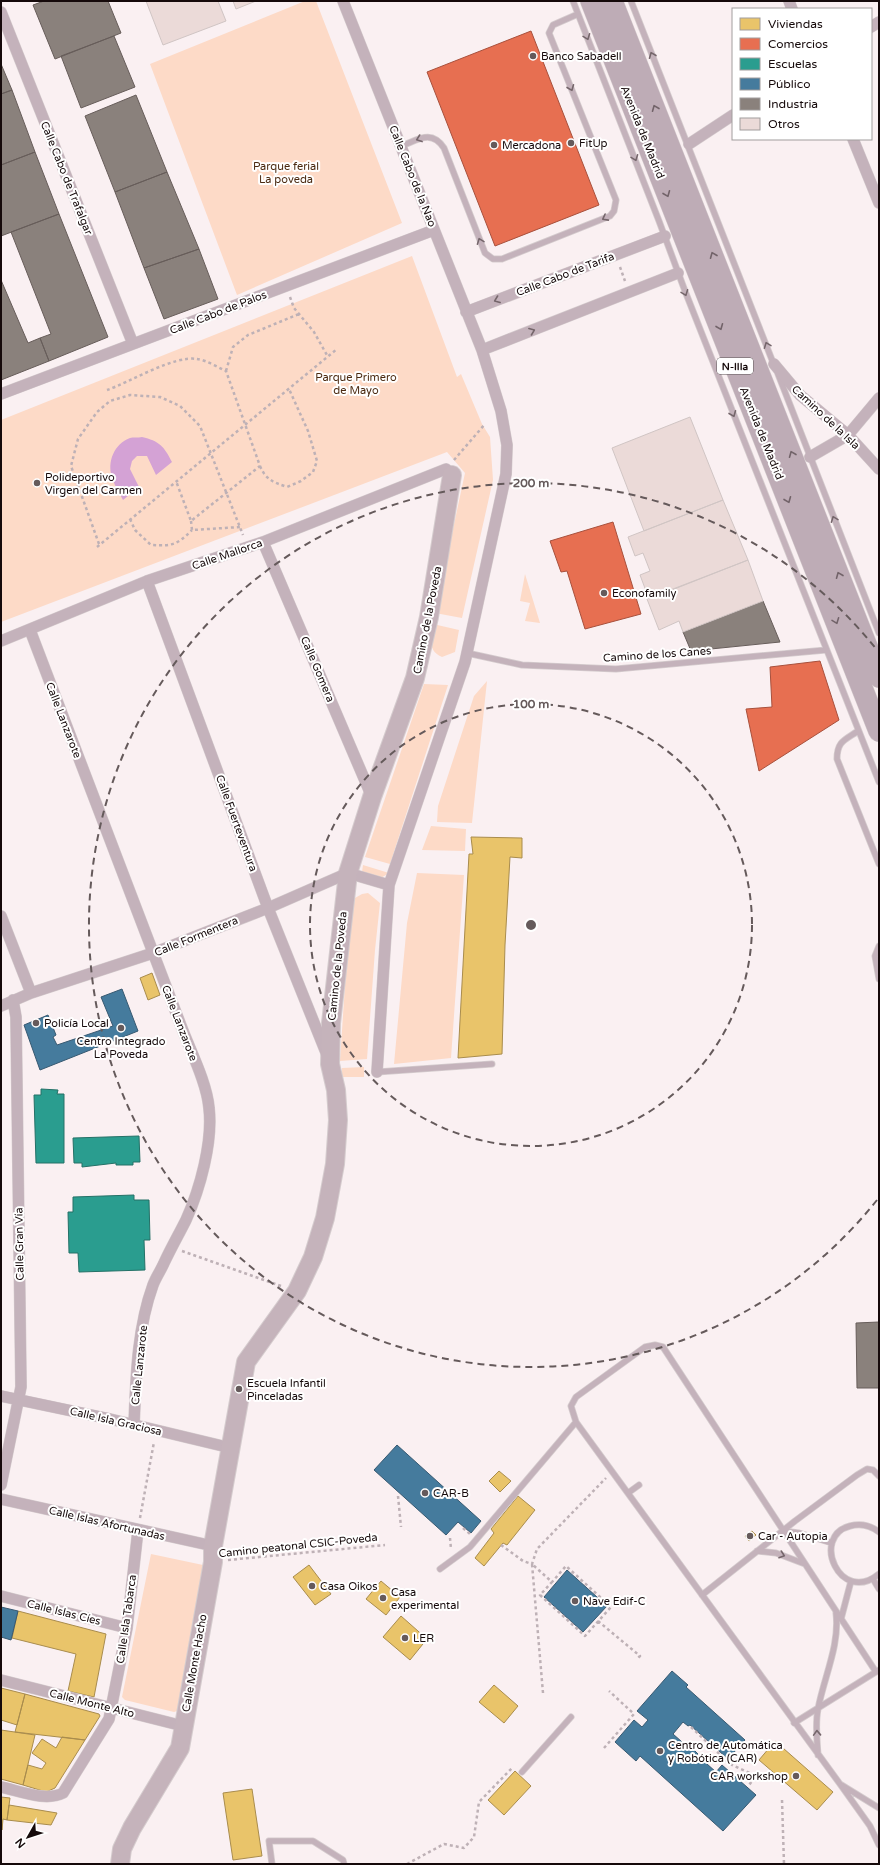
<svg xmlns="http://www.w3.org/2000/svg" width="880" height="1865" font-family="'Varela Round',sans-serif">
	<style>
		.green { fill: #fddac7 }
		.water { fill: #d4a2d5 }
		.homes { fill: #e9c46a; stroke: #a98c4d }
		.shops { fill: #e76f51; stroke: #a8503c }
		.schools { fill: #2a9d8f; stroke: #247167 }
		.public { fill: #457b9d; stroke: #375971 }
		.industry { fill: #8a817c; stroke: #675d5a }
		.building { fill: #ebdad8; stroke: #d0c5c4 }
		.lines { fill: none; stroke-linecap: round; stroke-linejoin: round }
		.lane-casing { stroke: #d5ccce; stroke-width: 7 }
		.street-casing { stroke: #d5ccce; stroke-width: 12 }
		.primary-casing { stroke: #d5ccce; stroke-width: 20 }
		.highway-casing { stroke: #d5ccce; stroke-width: 22 }
		.path { stroke: #beb1b6; stroke-width: 2.5; stroke-dasharray: 3 3; stroke-linecap: butt }
		.lane { stroke: #c4b2bb; stroke-width: 5.5 }
		.street { stroke: #c4b2bb; stroke-width: 11 }
		.primary { stroke: #c5b3bb; stroke-width: 18 }
		.highway { stroke: #beacb6; stroke-width: 21 }
		.oneway { stroke: #75666b }
		.oneway2 { stroke: #726369 }
		.ring { fill: none; stroke: #655a5b; stroke-width: 2; stroke-dasharray: 7 5 }
		.poi-dot { fill: #655a5b; stroke: #fff; stroke-width: 1.5 }
		.labels { text-anchor: middle; stroke-width: 4; stroke-linejoin: round; paint-order: stroke }
		.shield { fill: #fff; stroke: #5b5354; stroke-width: 1 }
		.shield-label { font-size: 10px; font-weight: bold; fill: #15090a }
		.poi-label { font-size: 11px; fill: #15090a; stroke: #fff; text-anchor: start }
		.street-label { font-size: 11px; fill: #15090a; stroke: #fff }
		.park-label { font-size: 11px; fill: #4b2a11; stroke: #fff }
		.centre { fill: #655a5b; stroke: #fff; stroke-width: 2 }
		.ring-label { font-size: 12px; text-anchor: middle; font-weight: bold; fill: #655a5b; stroke: #fff; stroke-width: 4; stroke-linejoin: round; paint-order: stroke }
	</style>
	<rect width="100%" height="100%" fill="#faf0f2"/>
	<path class="green" d="M305,1H316L402,223L237,295L150,64Z
		M412,256L457,377L461,374L482,424L490,437L493,480L462,618L435,613L465,473L447,452L1,622V420Z
		M525,574L540,623L525,621L530,603L520,601Z
		M433,624L459,630L455,652L442,657C427,651 431,638 433,624Z
		M487,681L472,823L437,822L438,806L474,696Z
		M424,684L448,685L390,864L365,857Z
		M431,826L466,829L465,851L422,850Z
		M363,865L389,873L381,878L362,872Z
		M417,873L464,875L451,1058L394,1064L407,923Z
		M368,893L380,903L375,950L367,1059L340,1061L348,940L355,898L362,894Z
		M364,1067V1077H342V1068Z
		M151,1554L203,1565L177,1711L174,1712L125,1700L122,1697Z"/>
	<path class="water" d="M142,437C159,441 164,446 172,462L156,475L147,456H137L132,461L130,469L139,487L123,500C119,492 114,485 112,477C107,462 114,444 130,438C133,437 138,438 142,437Z"/>
	<path class="homes" d="M471,837L522,838V858L510,857L505,945L502,1054L458,1058L469,854H473Z
		M152,973L160,995L148,1000L140,978Z
		M499,1471L511,1481L500,1492L489,1481Z
		M518,1496L535,1510L507,1545L503,1543L484,1566L475,1558L494,1533L491,1529Z
		M752,1531L756,1535L749,1541L745,1536Z
		M309,1565L331,1594L315,1605L293,1577Z
		M381,1581L400,1597L386,1615L366,1599Z
		M18,1611L106,1634L94,1697L68,1691L76,1654L12,1638Z
		M401,1616L427,1639L410,1660L383,1637Z
		M494,1685L518,1706L504,1723L479,1702Z
		M1,1688L25,1694L17,1725L1,1720Z
		M25,1694L99,1714L100,1716L85,1740L15,1732Z
		M1,1730L35,1735L23,1785L1,1779Z
		M62,1737L85,1740L55,1788L46,1792L23,1785L28,1765L42,1769L46,1763L32,1753L42,1739L56,1748Z
		M775,1741L833,1792L817,1810L759,1760Z
		M515,1771L531,1786L504,1815L488,1800Z
		M252,1789L262,1856L233,1860L223,1793Z
		M1,1797L10,1798L7,1820L3,1819L2,1830Z
		M9,1805L57,1813L51,1825L7,1820Z"/>
	<path class="shops" d="M531,31L599,205L495,246L427,72Z
		M613,522L641,614L585,629L567,571L561,572L550,541Z
		M820,661L839,720L759,771L746,709L772,707L770,667Z"/>
	<path class="schools" d="M41,1089L58,1090L57,1094H64V1163H36L34,1095H41Z
		M139,1136L140,1162H133V1165H116V1163L82,1167V1163H74L73,1138Z
		M134,1195V1200H149L150,1240H144L145,1270L79,1272L78,1253H69L68,1212H73V1197Z"/>
	<path class="public" d="M122,989L138,1031L40,1070L24,1025L48,1015L56,1035L53,1037L57,1045L113,1026L101,997Z
		M397,1445L481,1521L471,1533L458,1522L446,1535L374,1470Z
		M567,1570L607,1606L583,1632L544,1597Z
		M1,1607L18,1611L11,1640L1,1637Z
		M672,1671L688,1685L686,1687L745,1740L728,1759L690,1725L688,1726L683,1722L673,1734L690,1749L691,1747L698,1754L697,1755L716,1772L722,1765L756,1795L723,1831L640,1756L636,1761L615,1742L634,1720L642,1727L648,1720L637,1711Z"/>
	<path class="industry" d="M44,1H108L121,33L55,59L33,5Z
		M114,36L135,87L81,108L61,56Z
		M1,64L12,90L1,94Z
		M12,90L35,152L1,165V94Z
		M136,95L167,172L115,192L85,116Z
		M35,152L59,214L1,236V165Z
		M167,172L199,249L144,268L115,192Z
		M59,214L108,337L49,361L40,338L51,334L11,232Z
		M199,249L218,299L164,319L144,268Z
		M1,280L28,343L40,338L49,361L1,380Z
		M763,601L780,642L691,651L683,632Z
		M879,1322V1388H857L856,1323Z"/>
	<path class="building" d="M146,1H218L226,21L163,45Z
		M233,1H256L236,9Z
		M690,417L723,500L644,531L612,448Z
		M723,500L748,560L649,599L640,575L650,571L643,553L635,556L628,537Z
		M748,560L763,601L683,632L679,621L659,630L647,599Z"/>
	<g class="lines">
		<g class="lane-casing">
			<path id="lane" d="M573,1L659,221L685,291L879,782
				M631,1L774,365
				M401,146C418,140 431,129 444,148L485,253L493,259H502L610,216L614,211L616,200L549,33L553,25L578,14
				M778,374L879,633
				M467,653L522,665L616,669L826,650
				M858,731C845,740 837,741 837,759L879,864
				M879,946L875,956L879,979
				M377,1072L492,1064
				M628,1493L639,1485
				M783,1531L799,1533L832,1543
				M879,1532C870,1525 861,1523 850,1526C810,1536 840,1606 879,1574
				M757,1551L776,1553L805,1564
				M440,1569L470,1547L576,1422
				M873,1579L879,1589
				M702,1595L795,1521L857,1475L867,1469L873,1470L879,1476
				M841,1619L851,1581
				M794,1723L879,1670
				M818,1755C817,1740 815,1724 818,1709C824,1677 840,1645 836,1613
				M522,1772L571,1717
				M840,1784L576,1422L571,1406L576,1397L645,1347L655,1345L663,1347L876,1672
				M879,1808L840,1784L870,1826L879,1845
				M272,1864L269,1841H313L343,1860L344,1864"/>
		</g>
		<g class="street-casing">
			<path id="street" d="M343,1L482,350L501,411L507,445L506,474L465,662L389,885L377,1072
				M789,1L792,9
				M1,12L133,344
				M871,27L879,22
				M853,139L879,203
				M689,144L733,115
				M466,312L665,236
				M482,350L678,273
				M774,364L800,395L848,435L879,469
				M1,394L434,230
				M810,457L848,435L879,398
				M263,542L372,797
				M147,581L268,908L327,1055
				M30,630L183,1031C192,1054 207,1084 209,1108C213,1142 200,1189 186,1220C179,1234 171,1248 164,1263C161,1270 156,1277 153,1285C137,1329 136,1378 134,1425
				M1,641L147,581L263,542L446,469L452,475
				M1,916L31,993
				M1,1006L31,993L153,953L268,908L348,873L389,885
				M1,1396L110,1419L231,1448
				M1,1485L21,1387L16,1017L13,1000
				M1,1499L213,1546
				M1,1596L127,1628
				M1,1680L183,1726
				M1,1787C20,1791 46,1802 63,1793L109,1719L127,1628L138,1530"/>
		</g>
		<g class="primary-casing">
			<path id="primary" d="M120,1864L122,1849L132,1828L180,1748L213,1562V1546L246,1362L297,1291L313,1257L325,1218L335,1164L338,1120L336,1090L330,1064L331,1023L348,873L372,797L415,678L429,617L452,475"/>
		</g>
		<g class="highway-casing">
			<path id="highway" d="M591,1L879,731
				M612,1L879,677"/>
		</g>
		<path class="path" d="M620,267L625,281
			M290,297L294,308L314,332L328,357
			M226,371L233,347L248,335L299,314
			M107,390C130,382 174,355 197,359C206,360 217,367 226,371L260,466L191,521L176,481
			M454,460L485,424
			M260,466C266,480 273,482 287,487L301,481L313,472L317,461L308,431L289,389
			M130,519L135,530L151,545C173,546 177,545 192,530
			M191,521L192,530L240,527
			M99,544L71,466L78,439L97,412L110,401L130,395L160,397L180,406L200,426L243,535
			M97,547L337,349
			M182,1251L281,1286
			M398,1496L401,1527
			M140,1518L154,1442
			M463,1528L470,1534
			M450,1538L451,1549
			M501,1545L523,1561L532,1564L537,1549L606,1478
			M228,1560L385,1545
			M598,1621L640,1656L638,1658
			M543,1693L532,1564L552,1582L540,1595L585,1636L611,1607L566,1566L552,1582
			M691,1727L730,1764L756,1776L749,1785
			M604,1748L634,1714L609,1691
			M782,1800L784,1864
			M407,1864L444,1844L464,1848L474,1837L479,1802L513,1767"/>
		<use href="#lane" class="lane"/>
		<use href="#street" class="street"/>
		<use href="#primary" class="primary"/>
		<use href="#highway" class="highway"/>
	</g>
	<defs><path id="oneway-chevron" d="M-2-3.5L2.5 0L-2 3.5" fill="none" stroke-width="1.6" stroke-linecap="round" stroke-linejoin="round"/></defs>
	<g class="oneway">
		<use href="#oneway-chevron" transform="translate(587 37) rotate(69)"/>
		<use href="#oneway-chevron" transform="translate(652 55) rotate(-112)"/>
		<use href="#oneway-chevron" transform="translate(571 88) rotate(68)"/>
		<use href="#oneway-chevron" transform="translate(419 139) rotate(160)"/>
		<use href="#oneway-chevron" transform="translate(635 158) rotate(69)"/>
		<use href="#oneway-chevron" transform="translate(605 218) rotate(152)"/>
		<use href="#oneway-chevron" transform="translate(480 241) rotate(-111)"/>
		<use href="#oneway-chevron" transform="translate(685 293) rotate(69)"/>
		<use href="#oneway-chevron" transform="translate(497 300) rotate(159)"/>
		<use href="#oneway-chevron" transform="translate(532 331) rotate(-21)"/>
		<use href="#oneway-chevron" transform="translate(767 345) rotate(-111)"/>
		<use href="#oneway-chevron" transform="translate(733 414) rotate(68)"/>
		<use href="#oneway-chevron" transform="translate(834 519) rotate(-111)"/>
		<use href="#oneway-chevron" transform="translate(782 1555) rotate(19)"/>
		<use href="#oneway-chevron" transform="translate(817 1733) rotate(-92)"/>
	</g>
	<g class="oneway2">
		<use href="#oneway-chevron" transform="translate(655 108) rotate(-112)"/>
		<use href="#oneway-chevron" transform="translate(667 194) rotate(68)"/>
		<use href="#oneway-chevron" transform="translate(713 255) rotate(-112)"/>
		<use href="#oneway-chevron" transform="translate(720 327) rotate(68)"/>
		<use href="#oneway-chevron" transform="translate(792 454) rotate(-112)"/>
		<use href="#oneway-chevron" transform="translate(788 500) rotate(68)"/>
		<use href="#oneway-chevron" transform="translate(839 575) rotate(-112)"/>
		<use href="#oneway-chevron" transform="translate(836 621) rotate(69)"/>
	</g>
	<g class="ring">
		<circle cx="531" cy="925" r="221"/>
		<path d="M877 1200A442 442 0 1 1 877 650"/>
	</g>
	<g class="poi-dot">
		<circle cx="533" cy="56" r="4"/>
		<circle cx="571" cy="143" r="4"/>
		<circle cx="494" cy="145" r="4"/>
		<circle cx="37" cy="483" r="4"/>
		<circle cx="604" cy="593" r="4"/>
		<circle cx="36" cy="1023" r="4"/>
		<circle cx="121" cy="1028" r="4"/>
		<circle cx="239" cy="1389" r="4"/>
		<circle cx="425" cy="1493" r="4"/>
		<circle cx="750" cy="1536" r="4"/>
		<circle cx="312" cy="1586" r="4"/>
		<circle cx="383" cy="1598" r="4"/>
		<circle cx="575" cy="1601" r="4"/>
		<circle cx="405" cy="1638" r="4"/>
		<circle cx="660" cy="1751" r="4"/>
		<circle cx="796" cy="1776" r="4"/>
	</g>
	<g class="labels">
		<rect class="shield" x="717" y="358" width="36" height="16" rx="3"/>
		<g class="shield-label">
			<text x="735" y="370">N-IIIa</text>
		</g>
		<g class="poi-label">
			<text x="541" y="60">Banco Sabadell</text>
			<text x="579" y="147">FitUp</text>
			<text x="502" y="149">Mercadona</text>
			<text x="45" y="481">Polideportivo<tspan x="45" dy="13">Virgen del Carmen</tspan></text>
			<text x="612" y="597">Econofamily</text>
			<text x="44" y="1027">Policía Local</text>
			<text x="121" y="1045" text-anchor="middle">Centro Integrado<tspan x="121" dy="13">La Poveda</tspan></text>
			<text x="247" y="1387">Escuela Infantil<tspan x="247" dy="13">Pinceladas</tspan></text>
			<text x="433" y="1497">CAR-B</text>
			<text x="758" y="1540">Car - Autopia</text>
			<text x="320" y="1590">Casa Oikos</text>
			<text x="391" y="1596">Casa<tspan x="391" dy="13">experimental</tspan></text>
			<text x="583" y="1605">Nave Edif-C</text>
			<text x="413" y="1642">LER</text>
			<text x="668" y="1749">Centro de Automática<tspan x="668" dy="13">y Robótica (CAR)</tspan></text>
			<text x="788" y="1780" text-anchor="end">CAR workshop</text>
		</g>
		<g class="street-label">
			<text transform="translate(643 132) rotate(68)" y="4">Avenida de Madrid</text>
			<text transform="translate(413 176) rotate(68)" y="4">Calle Cabo de la Nao</text>
			<text transform="translate(67 178) rotate(68)" y="4">Calle Cabo de Trafalgar</text>
			<text transform="translate(565 274) rotate(-21)" y="4">Calle Cabo de Tarifa</text>
			<text transform="translate(218 312) rotate(-21)" y="4">Calle Cabo de Palos</text>
			<text transform="translate(826 417) rotate(43)" y="4">Camino de la Isla</text>
			<text transform="translate(762 433) rotate(68)" y="4">Avenida de Madrid</text>
			<text transform="translate(227 554) rotate(-19)" y="4">Calle Mallorca</text>
			<text transform="translate(427 620) rotate(-79)" y="4">Camino de la Poveda</text>
			<text transform="translate(657 654) rotate(-4)" y="4">Camino de los Canes</text>
			<text transform="translate(318 669) rotate(67)" y="4">Calle Gomera</text>
			<text transform="translate(64 720) rotate(69)" y="4">Calle Lanzarote</text>
			<text transform="translate(237 823) rotate(70)" y="4">Calle Fuerteventura</text>
			<text transform="translate(196 936) rotate(-22)" y="4">Calle Formentera</text>
			<text transform="translate(337 966) rotate(-84)" y="4">Camino de la Poveda</text>
			<text transform="translate(180 1023) rotate(69)" y="4">Calle Lanzarote</text>
			<text transform="translate(19 1244) rotate(-91)" y="4">Calle Gran Vía</text>
			<text transform="translate(139 1365) rotate(-84)" y="4">Calle Lanzarote</text>
			<text transform="translate(116 1421) rotate(13)" y="4">Calle Isla Graciosa</text>
			<text transform="translate(107 1523) rotate(13)" y="4">Calle Islas Afortunadas</text>
			<text transform="translate(298 1545) rotate(-6)" y="4">Camino peatonal CSIC-Poveda</text>
			<text transform="translate(64 1612) rotate(14)" y="4">Calle Islas Cíes</text>
			<text transform="translate(126 1619) rotate(-82)" y="4">Calle Isla Tabarca</text>
			<text transform="translate(194 1663) rotate(-80)" y="4">Calle Monte Hacho</text>
			<text transform="translate(92 1703) rotate(14)" y="4">Calle Monte Alto</text>
		</g>
		<g class="park-label">
			<text x="286" y="170">Parque ferial<tspan x="286" dy="13">La poveda</tspan></text>
			<text x="356" y="381">Parque Primero<tspan x="356" dy="13">de Mayo</tspan></text>
		</g>
	</g>
	<circle cx="531" cy="925" r="6" class="centre"/>
	<g class="ring-label">
		<text x="531" y="487">200 m</text>
		<text x="531" y="708">100 m</text>
	</g>
	<rect width="880" height="1865" fill="none" stroke="#15090a" stroke-width="4"/>
	<rect x="732" y="8" width="140" height="132" fill="#ffffff" stroke="#a19d9d"/>
	<rect x="740" y="18" width="20" height="12" fill="#e9c46a" stroke="#a19d9d"/>
	<text x="768" y="28" font-size="12" fill="#15090a">Viviendas</text>
	<rect x="740" y="38" width="20" height="12" fill="#e76f51" stroke="#a19d9d"/>
	<text x="768" y="48" font-size="12" fill="#15090a">Comercios</text>
	<rect x="740" y="58" width="20" height="12" fill="#2a9d8f" stroke="#a19d9d"/>
	<text x="768" y="68" font-size="12" fill="#15090a">Escuelas</text>
	<rect x="740" y="78" width="20" height="12" fill="#457b9d" stroke="#a19d9d"/>
	<text x="768" y="88" font-size="12" fill="#15090a">Público</text>
	<rect x="740" y="98" width="20" height="12" fill="#8a817c" stroke="#a19d9d"/>
	<text x="768" y="108" font-size="12" fill="#15090a">Industria</text>
	<rect x="740" y="118" width="20" height="12" fill="#ebdad8" stroke="#a19d9d"/>
	<text x="768" y="128" font-size="12" fill="#15090a">Otros</text>
	<g transform="translate(28 1837) rotate(231)" stroke="#ffffff" stroke-width="3" paint-order="stroke">
	<path d="M0-3L7 15L0 10L-7 15Z" fill="#15090a"/>
	<text y="-6" font-size="11" font-weight="bold" text-anchor="middle" fill="#15090a">N</text>
	</g>
</svg>
